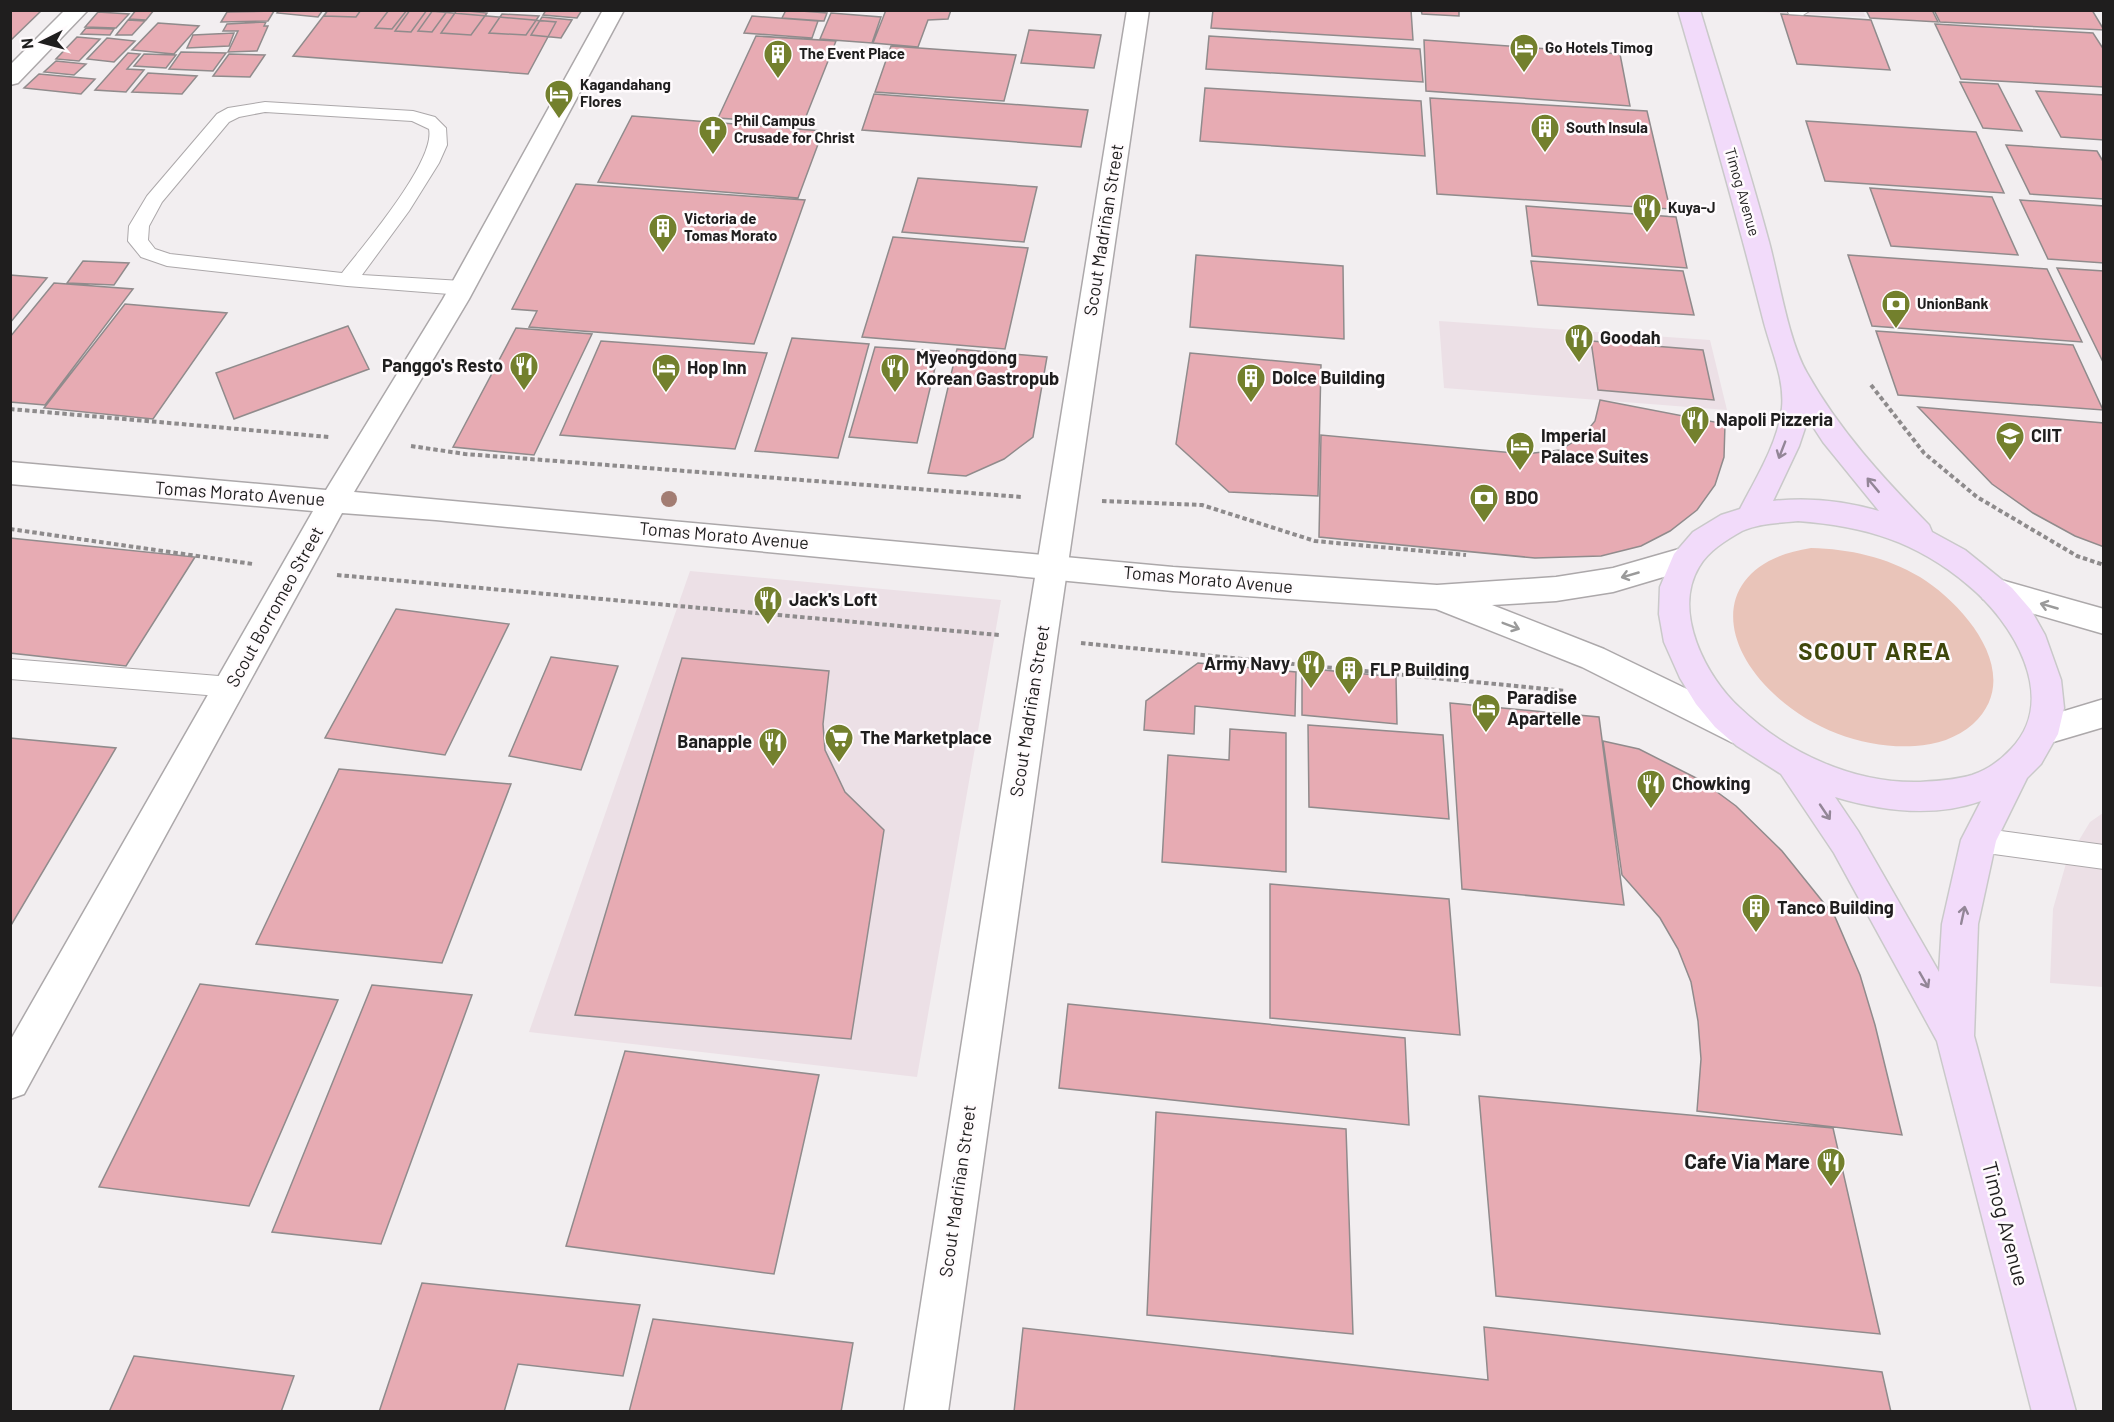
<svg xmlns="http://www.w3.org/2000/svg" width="2114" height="1422" font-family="Barlow,sans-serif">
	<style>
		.built { fill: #ece0e6 }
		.green { fill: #e9c4b9 }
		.building { fill: #e7abb3; stroke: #908b8c; stroke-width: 1.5 }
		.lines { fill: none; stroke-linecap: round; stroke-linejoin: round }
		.lane-casing { stroke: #aca8aa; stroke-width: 2 }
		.street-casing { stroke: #aca8aa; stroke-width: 3 }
		.secondary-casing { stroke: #aca8aa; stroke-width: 3 }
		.primary-casing { stroke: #c9c9c9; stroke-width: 3 }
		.path { stroke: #8e8b8c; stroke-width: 4; stroke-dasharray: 4.5 3; stroke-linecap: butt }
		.lane { fill: #fff; fill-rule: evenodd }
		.street { fill: #fff; fill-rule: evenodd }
		.secondary { fill: #fff; fill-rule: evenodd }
		.primary { fill: #f2dbfa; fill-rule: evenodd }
		.tree { fill: #a37d73 }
		.oneway { stroke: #938697 }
		.oneway2 { stroke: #9a9a9a }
		.labels { text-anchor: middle; stroke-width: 5; stroke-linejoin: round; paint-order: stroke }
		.far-poi-label { font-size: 15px; font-weight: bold; fill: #1f1e1e; stroke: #fffbfd; text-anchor: start }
		.far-street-label { font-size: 15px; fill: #1f1e1e; stroke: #fffbfd }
		.street-label { font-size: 18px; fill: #1f1e1e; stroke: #fffbfd }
		.poi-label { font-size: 18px; font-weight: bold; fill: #1f1e1e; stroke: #fffbfd; text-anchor: start }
		.near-poi-label { font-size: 21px; font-weight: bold; fill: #1f1e1e; stroke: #fffbfd; text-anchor: end }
		.near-street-label { font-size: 21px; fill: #1f1e1e; stroke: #fffbfd }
		.district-label { font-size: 24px; font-weight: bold; letter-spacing: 1.5px; fill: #3f470c; stroke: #fffbfd }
	</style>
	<rect width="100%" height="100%" fill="#f2eef0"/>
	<path class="built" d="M1739,11H1863L1866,17Z
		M1439,321L1710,340L1727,410L1444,388Z
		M690,571L1001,600L917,1077L529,1032Z
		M2103,813V987L2050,983L2053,909L2067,860L2090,822Z"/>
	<path class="green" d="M1811,548C1850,549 1886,557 1920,577C1964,604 2026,675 1973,724C1957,738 1936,745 1915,746C1864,749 1811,729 1774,694C1711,635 1719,562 1811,548Z"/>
	<path class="building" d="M10,10H42L10,41Z
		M136,10H154L146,20L129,19Z
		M279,10H323L318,17L277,13Z
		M328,10H418L556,22L528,74L293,56Z
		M328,10H361L356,17L324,16Z
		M389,10H407L392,29L375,28Z
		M410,10H427L411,32L395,31Z
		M433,10H448L432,32L418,31Z
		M457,10H458L487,13L471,35L441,33Z
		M546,10H582L577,18L543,15Z
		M786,10H788L827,13L824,21L782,18Z
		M886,10H951L948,19L928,20L918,47L873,43Z
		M1213,10H1411L1413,40L1211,28Z
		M1421,10H1459V16L1422,14Z
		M1866,10H1932L1938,22L1870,18Z
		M1934,10H2092L2104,30L1940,22Z
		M274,11L268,21L221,22L227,12Z
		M98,12L129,14L116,28L85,27Z
		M831,13L881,17L872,43L820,39Z
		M502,14L539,16L526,35L489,33Z
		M1781,14L1871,20L1890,70L1797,64Z
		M752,16L818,21L812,38L744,33Z
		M542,17L572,20L561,38L531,35Z
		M128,20L145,21L132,35H116Z
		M266,22L264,26H268L257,51L228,52L238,31H223L227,24Z
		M158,23L199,26L174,54L132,50Z
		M1935,24L2093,33L2104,50V87L1961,79Z
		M86,28L114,29L110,35L81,34Z
		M1029,30L1101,35L1094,68L1021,63Z
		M234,33L229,46L187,48L193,35Z
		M756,36L836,41L803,124L718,118Z
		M1209,36L1420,49L1423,82L1206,69Z
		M77,37L100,39L79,61L56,59Z
		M107,38L135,41L114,62L87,59Z
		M1424,40L1620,54L1630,106L1426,91Z
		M891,46L1016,55L1004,101L875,92Z
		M181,52L226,53L213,71L169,69Z
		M128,53L140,54L127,69L144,70L126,92L95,90Z
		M144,54L176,55L166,68L134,66Z
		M229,54L265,55L250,77L213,76Z
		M56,61L86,64L74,75L44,72Z
		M148,73L197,76L182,94L132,92Z
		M39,74L95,79L81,94L24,88Z
		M1960,82L1998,84L2022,131L1983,128Z
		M1205,88L1421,101L1425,156L1200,141Z
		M2036,91L2104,95V140L2061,137Z
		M874,94L1088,110L1081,147L862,130Z
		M1430,98L1647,111L1670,209L1437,194Z
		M632,116L823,131L798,198L598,182Z
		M1806,121L1976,132L2004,193L1825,181Z
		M2006,145L2097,151L2104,163V199L2030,194Z
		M918,178L1037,187L1024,242L902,232Z
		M576,184L805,200L754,344L529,327L537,311L512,309Z
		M1870,188L1992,197L2018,255L1891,246Z
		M2020,200L2104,206V263L2048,259Z
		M1526,206L1676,217L1687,268L1532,256Z
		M893,237L1028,248L1005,349L862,337Z
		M1196,255L1343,266L1344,339L1190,327Z
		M1848,255L2047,269L2082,342L1872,326Z
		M83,261L129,263L114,285L67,283Z
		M1531,261L1683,271L1694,315L1538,305Z
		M2057,268L2104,271V364Z
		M10,275L47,278L10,323Z
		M54,283L133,289L45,405L10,402V337Z
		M125,304L227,313L153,419L44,408Z
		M348,326L369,369L234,419L216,373Z
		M516,328L592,334L534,455L453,447Z
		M1876,331L2073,345L2103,410L1898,395Z
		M792,338L869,344L838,458L755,451Z
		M601,341L767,353L735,449L560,435Z
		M1591,341L1703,350L1714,400L1598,390Z
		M875,347L939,351L917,443L849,437Z
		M957,349L1047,357L1033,437L1004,459L966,476L928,473Z
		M1190,353L1321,365L1318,496L1229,492L1176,444Z
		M1600,400L1725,424L1724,457L1715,485L1697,510L1670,531L1641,546L1601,556L1535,558L1319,537L1321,435L1525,454L1560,450L1583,436L1595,421Z
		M1918,407L2104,423V547L2075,536L2033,513L1992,484Z
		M10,538L195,557L126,666L10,653Z
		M396,609L509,624L445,755L325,738Z
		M551,657L618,666L581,770L509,756Z
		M682,658L829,671L823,724L825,750L845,792L884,830L851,1039L575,1015Z
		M1198,663L1296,672L1295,716L1195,706L1194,734L1144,730L1146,701Z
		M1302,668L1396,677L1397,724L1302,715Z
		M1450,703L1599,717L1624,905L1462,889Z
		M1308,725L1443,735L1449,819L1309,807Z
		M1230,729L1286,733V872L1162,862L1168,755L1229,760Z
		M10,738L116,748L10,927Z
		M1603,741L1639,749L1702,781L1736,806L1782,851L1835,917L1860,975L1875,1025L1902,1135L1697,1111L1701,1059L1698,1021L1691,982L1678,949L1660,918L1622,875Z
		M339,769L511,784L442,963L256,944Z
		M1270,884L1449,899L1460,1035L1270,1018Z
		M200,984L338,1000L249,1206L99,1187Z
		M372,985L472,995L381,1244L272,1232Z
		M1068,1004L1405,1038L1409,1125L1059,1088Z
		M625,1051L819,1075L774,1274L566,1246Z
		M1479,1096L1833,1128L1880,1334L1496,1296Z
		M1156,1112L1346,1129L1353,1334L1147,1315Z
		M422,1283L640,1305L623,1376L518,1364L504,1412H379Z
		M653,1319L853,1343L841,1412H629Z
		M1484,1327L1882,1372L1891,1412H1014L1023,1328L1488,1380Z
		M134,1356L294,1376L281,1412H109Z"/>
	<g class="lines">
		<g class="lane-casing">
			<path id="lane" d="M1787,10H1811L1803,15L1789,14Z
				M265,102L413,111L435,117L446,128L447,145L439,163L409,211L362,275L462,281L469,283L472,288L469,293L462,295L347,286L167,266L141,257L128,241L129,226L147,196L217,114L228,108ZM265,112L412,121L429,129C436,161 363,246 342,273L170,254L155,249L148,240L149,226L162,202L229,122L239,117Z
				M10,659L231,677L240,680L244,687L240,694L231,697L10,679Z
				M1979,828L2104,845V869L1979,852L1969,848L1965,840L1969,832Z"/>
		</g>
		<g class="street-casing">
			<path id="street" d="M65,10H88L18,83L10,85V65Z
				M1127,10H1149L1057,639L948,1412H904L1025,639Z"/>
		</g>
		<g class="secondary-casing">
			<path id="secondary" d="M603,10H624L469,299L354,492L1173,567L1437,585L1556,577L1613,568L1686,547L1697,551L1701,559L1697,567L1613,592L1556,601L1492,605L1604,649L1755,722L1760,732L1755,742L1743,746L1731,742L1582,667L1436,609L1173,591L436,520L342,513L24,1094L10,1099V1041L313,511L10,484V462L326,490L443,299Z
				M1994,578L2104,609V634L1983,599L1979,590L1983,581Z
				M2104,699V727L2043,745L2031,741L2026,731L2031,721Z"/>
		</g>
		<g class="primary-casing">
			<path id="primary" d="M1678,10H1700C1723,87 1748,164 1769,242C1779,279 1788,340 1807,373C1839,430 1883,478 1929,525L1932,532L1965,550L2012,588L2031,610L2045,635L2061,680L2064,708L2058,734L2041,764L2027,778L1996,841L1978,924L1974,1036L2076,1412H2032L1937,1041L1834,853L1781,774L1737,746L1715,727L1696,704L1680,678L1664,642L1659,614L1660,587L1674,554L1693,532L1721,515L1740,509C1756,478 1778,443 1782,408C1785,378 1770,348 1763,319C1737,216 1708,113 1678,10ZM1808,419L1823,442L1879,511C1845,501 1808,497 1773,501L1799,446ZM1798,521C1864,526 1916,541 1968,585C2012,621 2060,698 2011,749C2001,760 1987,770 1972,775C1955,780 1937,781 1920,782C1854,784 1787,753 1740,708C1706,677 1672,612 1699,567C1708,551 1726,540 1742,531C1759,523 1780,523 1798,521ZM1835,797C1882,811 1933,818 1981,801L1961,840L1942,924L1939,972L1858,831Z"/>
		</g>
		<path class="path" d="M1871,385L1924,453L1977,497L2077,556L2104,565
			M10,409L329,437
			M411,446L465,454L1022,497
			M1102,501L1202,505L1315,541L1466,555
			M10,529L253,564
			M337,575L999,635
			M1081,643L1566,691"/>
		<use href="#lane" class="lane"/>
		<use href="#street" class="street"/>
		<use href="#secondary" class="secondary"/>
		<use href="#primary" class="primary"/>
	</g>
	<circle class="tree" cx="669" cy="499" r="8"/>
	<defs><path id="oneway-shaft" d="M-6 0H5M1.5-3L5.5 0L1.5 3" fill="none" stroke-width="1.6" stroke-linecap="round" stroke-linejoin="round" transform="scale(1.5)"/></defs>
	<g class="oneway">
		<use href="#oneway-shaft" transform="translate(1782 450) rotate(111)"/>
		<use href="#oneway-shaft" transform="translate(1873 485) rotate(-130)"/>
		<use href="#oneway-shaft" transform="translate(1825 812) rotate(56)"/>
		<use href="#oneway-shaft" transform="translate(1963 915) rotate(-78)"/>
		<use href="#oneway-shaft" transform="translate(1924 980) rotate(60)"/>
	</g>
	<g class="oneway2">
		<use href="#oneway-shaft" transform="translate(1630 575) rotate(164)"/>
		<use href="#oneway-shaft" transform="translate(2049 606) rotate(-164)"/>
		<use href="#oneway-shaft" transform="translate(1511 626) rotate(21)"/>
	</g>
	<defs>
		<g id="hotel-pin" transform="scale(1.5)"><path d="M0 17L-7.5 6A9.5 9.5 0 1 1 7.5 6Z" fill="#73802d" stroke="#fffbfd"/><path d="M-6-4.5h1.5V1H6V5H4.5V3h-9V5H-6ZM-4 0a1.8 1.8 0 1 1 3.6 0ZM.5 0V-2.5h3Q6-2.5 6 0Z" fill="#fff"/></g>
		<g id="building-pin" transform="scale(1.5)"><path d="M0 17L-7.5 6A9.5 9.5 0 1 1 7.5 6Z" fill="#73802d" stroke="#fffbfd"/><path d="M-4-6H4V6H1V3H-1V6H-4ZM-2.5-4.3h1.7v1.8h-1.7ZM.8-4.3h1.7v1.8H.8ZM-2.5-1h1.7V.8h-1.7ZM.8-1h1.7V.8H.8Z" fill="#fff"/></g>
		<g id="church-pin" transform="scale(1.5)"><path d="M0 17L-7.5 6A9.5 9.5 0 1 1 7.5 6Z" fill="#73802d" stroke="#fffbfd"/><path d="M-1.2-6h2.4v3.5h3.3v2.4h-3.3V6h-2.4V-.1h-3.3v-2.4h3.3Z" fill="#fff"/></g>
		<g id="restaurant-pin" transform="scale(1.5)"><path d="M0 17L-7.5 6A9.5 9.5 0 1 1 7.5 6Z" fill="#73802d" stroke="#fffbfd"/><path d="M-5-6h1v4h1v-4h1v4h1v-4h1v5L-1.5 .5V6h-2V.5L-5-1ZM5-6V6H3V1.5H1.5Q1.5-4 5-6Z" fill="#fff"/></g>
		<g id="bank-pin" transform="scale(1.5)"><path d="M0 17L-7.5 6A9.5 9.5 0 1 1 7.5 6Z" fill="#73802d" stroke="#fffbfd"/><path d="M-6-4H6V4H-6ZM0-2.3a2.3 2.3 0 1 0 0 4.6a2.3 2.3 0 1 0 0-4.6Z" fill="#fff"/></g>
		<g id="university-pin" transform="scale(1.5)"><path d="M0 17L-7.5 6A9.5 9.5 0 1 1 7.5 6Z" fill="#73802d" stroke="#fffbfd"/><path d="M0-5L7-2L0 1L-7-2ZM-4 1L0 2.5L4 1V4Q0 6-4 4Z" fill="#fff"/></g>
		<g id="supermarket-pin" transform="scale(1.5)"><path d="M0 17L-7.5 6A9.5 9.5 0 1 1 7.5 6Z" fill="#73802d" stroke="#fffbfd"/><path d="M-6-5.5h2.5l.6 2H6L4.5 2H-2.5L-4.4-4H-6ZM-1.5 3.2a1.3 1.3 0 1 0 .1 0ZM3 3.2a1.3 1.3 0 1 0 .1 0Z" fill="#fff"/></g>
	</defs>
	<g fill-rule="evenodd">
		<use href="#hotel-pin" x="1524" y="48"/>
		<use href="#building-pin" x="778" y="54"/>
		<use href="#hotel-pin" x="559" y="94"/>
		<use href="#building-pin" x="1545" y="128"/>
		<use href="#church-pin" x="713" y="130"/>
		<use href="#restaurant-pin" x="1647" y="208"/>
		<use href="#building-pin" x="663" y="228"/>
		<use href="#bank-pin" x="1896" y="304"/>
		<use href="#restaurant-pin" x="1579" y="338"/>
		<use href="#restaurant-pin" x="524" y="366"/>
		<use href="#hotel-pin" x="666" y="368"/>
		<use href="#restaurant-pin" x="895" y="368"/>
		<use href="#building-pin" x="1251" y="378"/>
		<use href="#restaurant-pin" x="1695" y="420"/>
		<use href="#university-pin" x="2010" y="436"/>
		<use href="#hotel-pin" x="1520" y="446"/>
		<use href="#bank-pin" x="1484" y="498"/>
		<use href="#restaurant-pin" x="768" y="600"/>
		<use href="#restaurant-pin" x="1311" y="664"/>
		<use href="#building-pin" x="1349" y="670"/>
		<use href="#hotel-pin" x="1486" y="708"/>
		<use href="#supermarket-pin" x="839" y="738"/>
		<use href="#restaurant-pin" x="773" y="742"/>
		<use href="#restaurant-pin" x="1651" y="784"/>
		<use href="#building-pin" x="1756" y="908"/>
		<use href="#restaurant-pin" x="1831" y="1162"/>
	</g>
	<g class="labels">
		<g class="far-poi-label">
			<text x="1545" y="53">Go Hotels Timog</text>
			<text x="799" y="59">The Event Place</text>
			<text x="580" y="90">Kagandahang<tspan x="580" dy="17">Flores</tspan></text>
			<text x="734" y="126">Phil Campus<tspan x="734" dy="17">Crusade for Christ</tspan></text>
			<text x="1566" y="133">South Insula</text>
			<text x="1668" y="213">Kuya-J</text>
			<text x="684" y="224">Victoria de<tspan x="684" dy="17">Tomas Morato</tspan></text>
			<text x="1917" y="309">UnionBank</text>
		</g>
		<g class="far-street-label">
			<text transform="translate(1742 192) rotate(74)" y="5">Timog Avenue</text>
		</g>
		<g class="street-label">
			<text transform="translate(1104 230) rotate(-81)" y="6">Scout Madriñan Street</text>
			<text transform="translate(240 494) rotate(4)" y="6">Tomas Morato Avenue</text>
			<text transform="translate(724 536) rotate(5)" y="6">Tomas Morato Avenue</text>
			<text transform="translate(1208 580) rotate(5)" y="6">Tomas Morato Avenue</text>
			<text transform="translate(275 607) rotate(-61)" y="6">Scout Borromeo Street</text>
			<text transform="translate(1030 711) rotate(-81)" y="6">Scout Madriñan Street</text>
			<text transform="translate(958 1191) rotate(-82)" y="6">Scout Madriñan Street</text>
		</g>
		<g class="poi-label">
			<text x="1600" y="344">Goodah</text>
			<text x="916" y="364">Myeongdong<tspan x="916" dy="21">Korean Gastropub</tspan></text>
			<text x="503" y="372" text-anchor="end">Panggo's Resto</text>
			<text x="687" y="374">Hop Inn</text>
			<text x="1272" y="384">Dolce Building</text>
			<text x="1716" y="426">Napoli Pizzeria</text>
			<text x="1541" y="442">Imperial<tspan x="1541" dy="21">Palace Suites</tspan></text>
			<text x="2031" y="442">CIIT</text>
			<text x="1505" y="504">BDO</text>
			<text x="789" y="606">Jack's Loft</text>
			<text x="1290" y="670" text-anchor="end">Army Navy</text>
			<text x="1370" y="676">FLP Building</text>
			<text x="1507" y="704">Paradise<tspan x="1507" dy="21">Apartelle</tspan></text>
			<text x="860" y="744">The Marketplace</text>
			<text x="752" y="748" text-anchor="end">Banapple</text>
			<text x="1672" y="790">Chowking</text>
			<text x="1777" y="914">Tanco Building</text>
		</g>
		<g class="near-poi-label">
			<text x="1810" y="1169">Cafe Via Mare</text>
		</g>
		<g class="near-street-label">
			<text transform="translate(2005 1224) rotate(75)" y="7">Timog Avenue</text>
		</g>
		<g class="district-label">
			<text x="1875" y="660">SCOUT AREA</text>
		</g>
	</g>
	<rect width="2114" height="1422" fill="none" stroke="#1f1e1e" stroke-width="24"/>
	<g transform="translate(42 42) rotate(264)" stroke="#fffbfd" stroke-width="4.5" paint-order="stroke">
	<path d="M0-4.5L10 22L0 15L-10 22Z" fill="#1f1e1e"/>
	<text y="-9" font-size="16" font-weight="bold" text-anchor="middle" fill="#1f1e1e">N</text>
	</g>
</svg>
